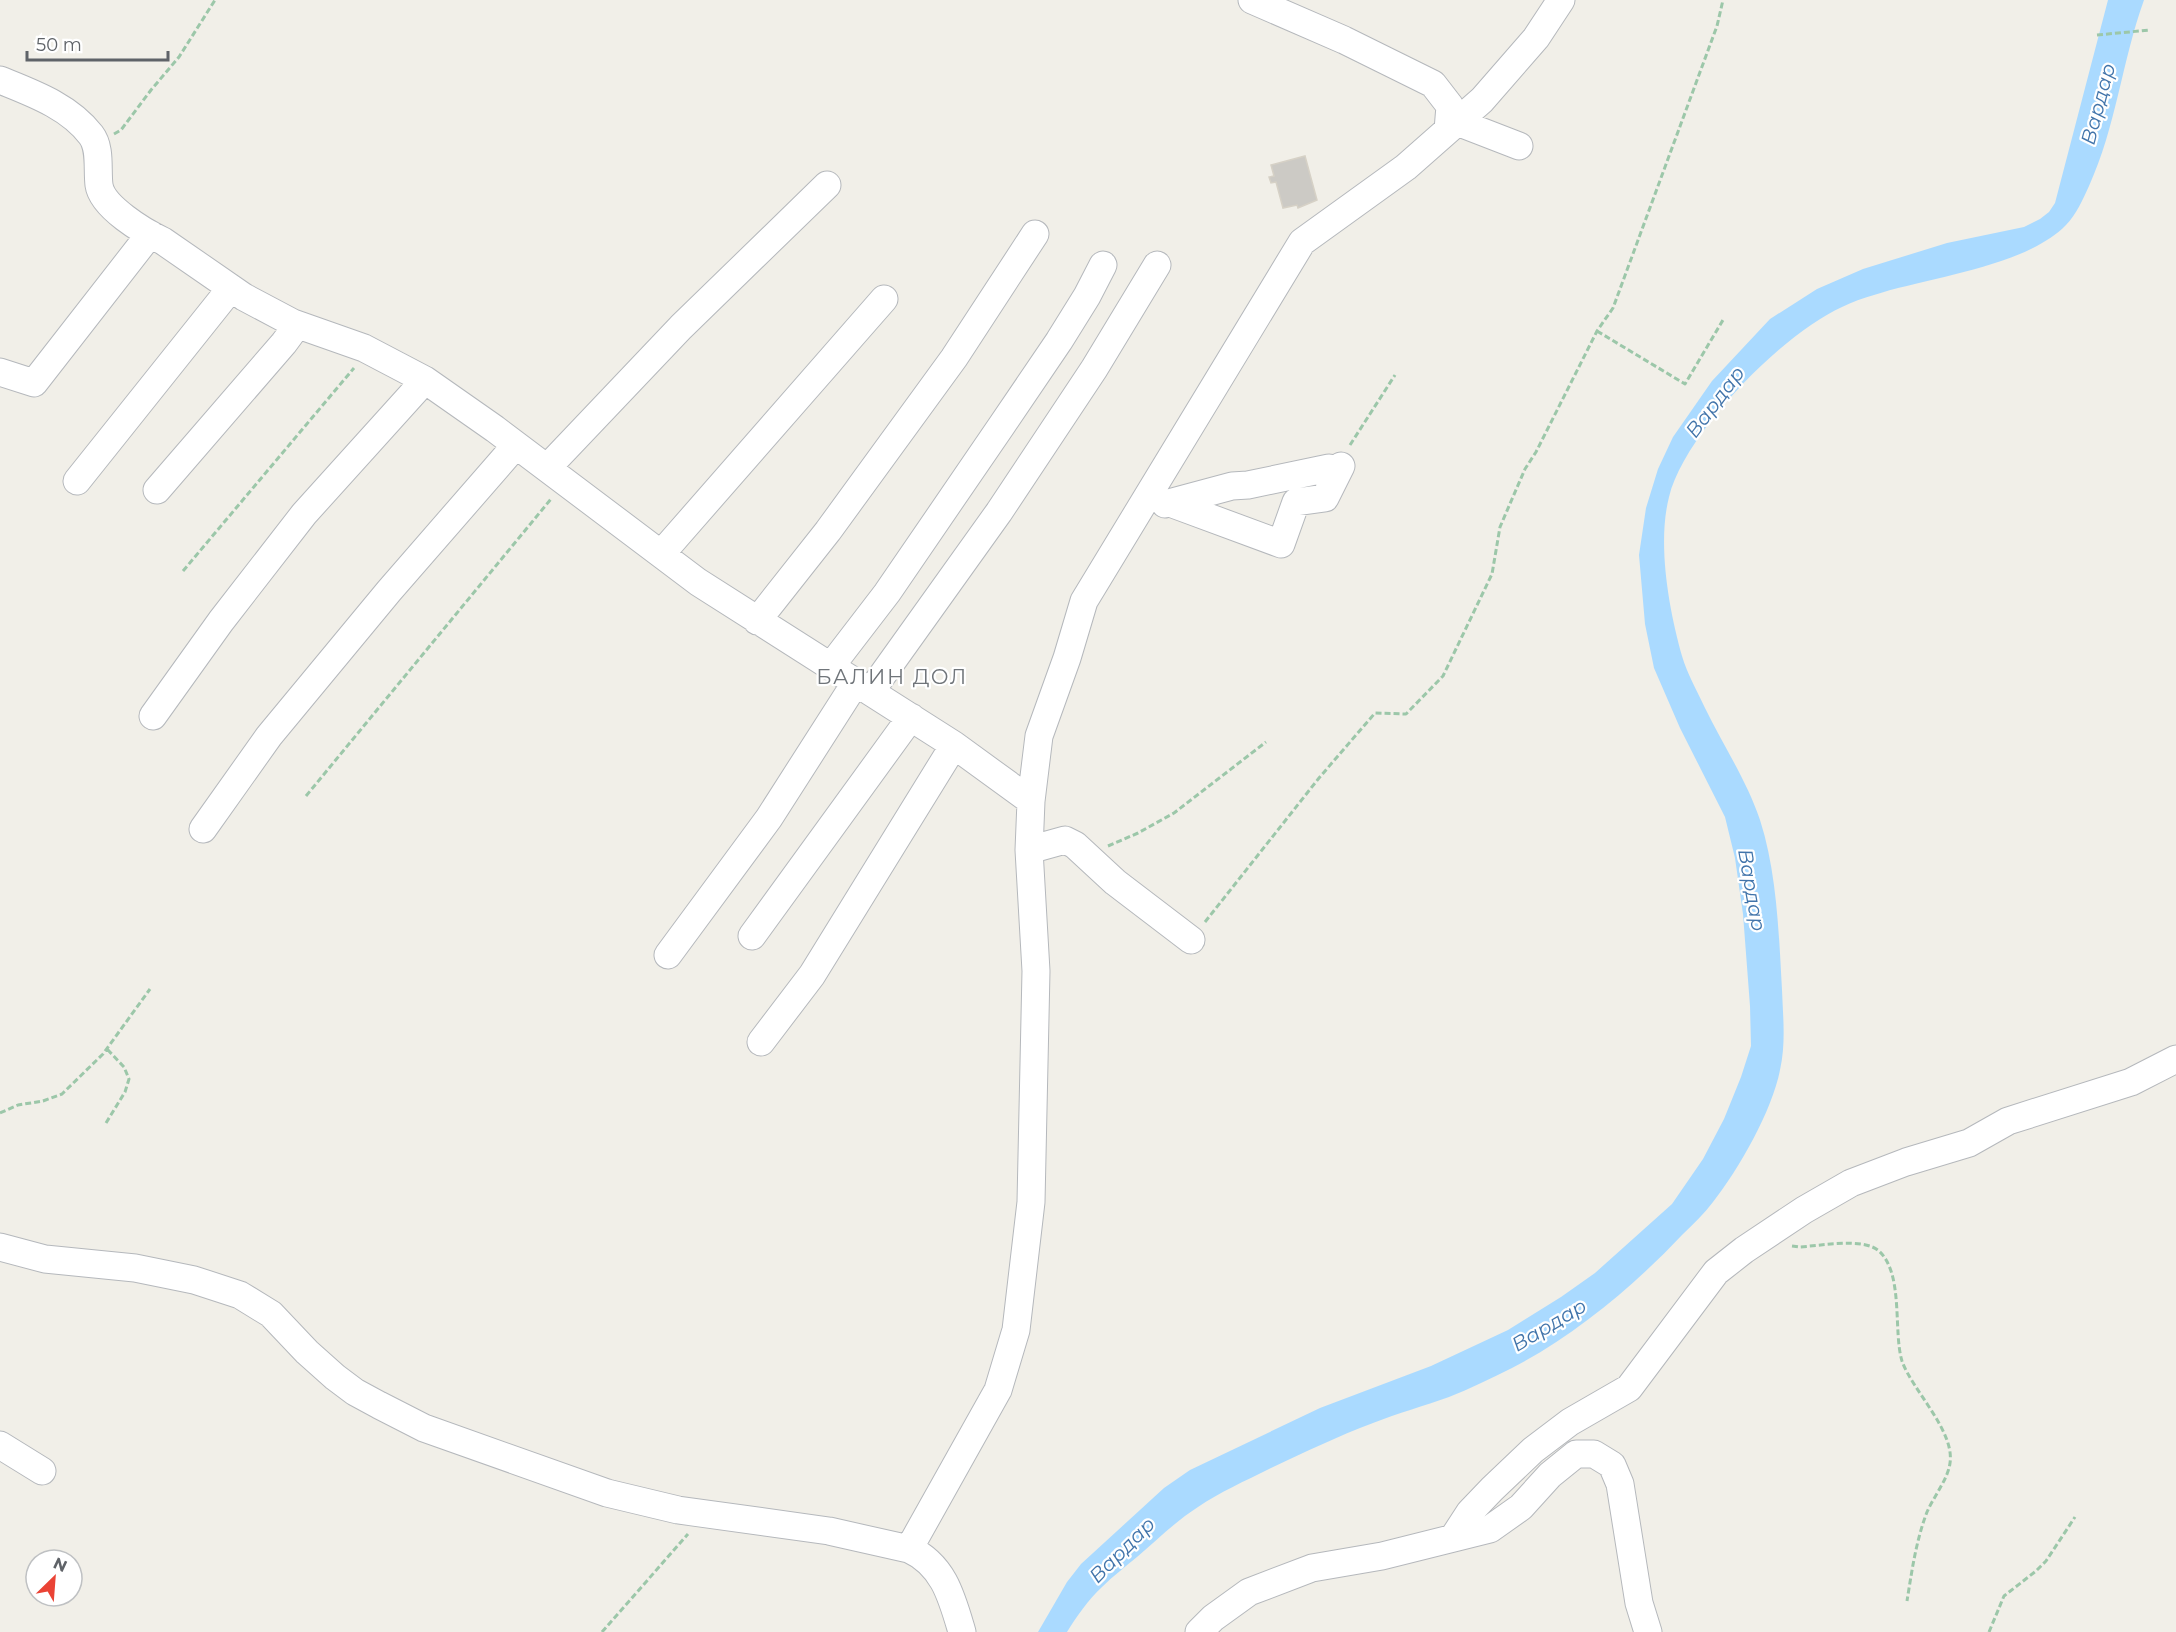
<svg xmlns="http://www.w3.org/2000/svg" width="2176" height="1632" font-family="Montserrat,sans-serif">
	<style>
		.water { fill: #aadaff }
		.building { fill: #cccac5; stroke: #d6d1c6; stroke-width: 1.5 }
		.lines { fill: none; stroke-linecap: round; stroke-linejoin: round }
		.minor-casing { stroke: #b5b8bc; stroke-width: 29 }
		.path { stroke: #9cc7a9; stroke-width: 3; stroke-dasharray: 6 3; stroke-linecap: butt }
		.minor { stroke: #fff; stroke-width: 27 }
		.labels { text-anchor: middle; stroke-width: 4.5; stroke-linejoin: round; paint-order: stroke }
		.water-label { font-size: 20px; font-style: italic; fill: #4174aa; stroke: #fff }
		.quarter-label { font-size: 21px; letter-spacing: 1.5px; fill: #70757a; stroke: #fff }
	</style>
	<rect width="100%" height="100%" fill="#f1efe8"/>
	<path class="water" d="M2108,0H2144C2122,61 2116,127 2089,186C2083,199 2076,215 2066,225C2025,267 1929,277 1874,295C1863,298 1852,302 1842,307C1782,334 1685,433 1669,497C1657,544 1669,610 1682,656C1687,673 1697,691 1705,708C1723,745 1747,781 1760,820C1777,872 1779,936 1782,990C1783,1017 1786,1044 1780,1070C1772,1111 1739,1169 1713,1202C1704,1214 1693,1224 1682,1235C1634,1286 1574,1336 1512,1368C1491,1378 1470,1389 1449,1397C1424,1406 1398,1413 1373,1423C1338,1436 1303,1453 1269,1469C1245,1481 1220,1492 1198,1507C1176,1521 1157,1540 1137,1557C1125,1567 1113,1576 1102,1587C1088,1600 1077,1616 1067,1632H1038L1067,1582L1081,1564L1164,1488L1190,1470L1320,1408L1431,1366L1508,1330L1561,1297L1595,1273L1672,1204L1703,1159L1724,1119L1741,1077L1751,1046L1750,1006L1743,914L1735,858L1725,817L1680,728L1654,668L1645,624L1639,555L1646,508L1658,469L1673,437L1712,381L1770,319L1817,289L1863,269L1947,243L2024,227L2040,219L2049,212L2055,203Z"/>
	<path class="building" d="M1305,156L1317,200L1298,208L1297,205L1283,208L1276,182L1271,183L1269,177L1274,176L1271,165Z"/>
	<g class="lines">
		<g class="minor-casing">
			<path id="minor" d="M1252,0L1344,40L1433,84L1450,106L1448,130
				M0,80C32,93 69,106 91,135C101,148 97,169 99,185C102,207 144,232 163,241L244,297L293,323L364,348L425,380L495,429L698,582L954,745L1031,801
				M1457,122L1519,146
				M0,372L34,383L150,234
				M547,468L681,327L827,185
				M77,481L231,288
				M157,490L284,343L295,328L293,323
				M1170,503L1281,544L1296,502L1325,498L1341,466
				M1165,504L1232,486L1248,485L1329,468
				M661,554L884,299
				M757,621L828,531L954,358L1035,234
				M831,666L887,593L1002,425L1059,341L1087,296L1103,265
				M871,691L999,512L1094,369L1157,265
				M153,716L221,621L304,514L425,380
				M203,829L269,736L389,591L516,445
				M1029,850L1065,840L1075,845L1115,882L1191,940
				M752,936L911,717
				M668,955L769,818L856,682
				M761,1042L812,975L954,745
				M0,1247L45,1259L135,1268L194,1280L240,1295L271,1314L307,1352L335,1377L355,1392L379,1405L424,1428L607,1493L678,1510L829,1531L909,1549
				M0,1445L42,1471
				M1453,1538L1470,1512L1492,1489L1533,1450L1570,1422L1629,1388L1716,1272L1744,1250L1804,1210L1851,1183L1906,1162L1969,1143L2008,1121L2131,1082L2176,1059
				M962,1632C952,1598 944,1565 909,1549L998,1390L1016,1330L1031,1202L1036,971L1029,850L1031,801L1039,736L1067,658L1084,601L1302,242L1406,167L1482,100L1536,38L1561,0
				M1199,1632L1213,1618L1249,1592L1312,1568L1382,1556L1490,1529L1521,1507L1550,1475L1576,1454H1594L1612,1465L1620,1484L1639,1603L1648,1632"/>
		</g>
		<path class="path" d="M2097,35L2150,30
			M114,134L121,130L151,90L179,57L215,0
			M1597,331L1685,384L1723,320
			M1350,445L1395,375
			M183,571L354,368
			M306,796L551,499
			M1108,846L1138,833L1174,813L1266,742
			M1205,922L1319,778L1375,713L1406,714L1443,676L1492,574L1500,527L1525,469L1536,452L1597,331L1613,308L1717,26L1723,0
			M0,1113L18,1105L43,1101L62,1094L103,1054L150,989
			M106,1123L125,1092L129,1079L124,1067L107,1049
			M1792,1246L1799,1247C1820,1246 1863,1237 1879,1251C1904,1274 1893,1332 1902,1361C1912,1390 1955,1431 1950,1463C1948,1479 1934,1496 1927,1512C1916,1541 1912,1570 1907,1601
			M602,1632L688,1534
			M1989,1632L2004,1596L2036,1571L2046,1561L2075,1517"/>
		<use href="#minor" class="minor"/>
	</g>
	<g class="labels">
		<g class="water-label">
			<text transform="translate(2098 104) rotate(-75)" y="7">Вардар</text>
			<text transform="translate(1715 402) rotate(-53)" y="7">Вардар</text>
			<text transform="translate(1752 890) rotate(80)" y="7">Вардар</text>
			<text transform="translate(1549 1325) rotate(-31)" y="7">Вардар</text>
			<text transform="translate(1122 1550) rotate(-45)" y="7">Вардар</text>
		</g>
		<g class="quarter-label">
			<text x="892" y="684">БАЛИН ДОЛ</text>
		</g>
	</g>
	<g transform="translate(54 1578) rotate(25)"><circle r="28" fill="#ffffff" stroke="#bfc1c3" stroke-width="1.5"/>
	<path d="M0-4.5L10 22L0 15L-10 22Z" fill="#ea4335"/>
	<text y="-9" font-size="16" font-weight="bold" text-anchor="middle" fill="#5f6368">N</text>
	</g>
	<path d="M27 51v9h141v-9" fill="none" stroke="#5f6368" stroke-width="3"/>
	<text x="36" y="51" font-size="18" fill="#5f6368" stroke="#ffffff" stroke-width="4.5" paint-order="stroke">50 m</text>
</svg>
